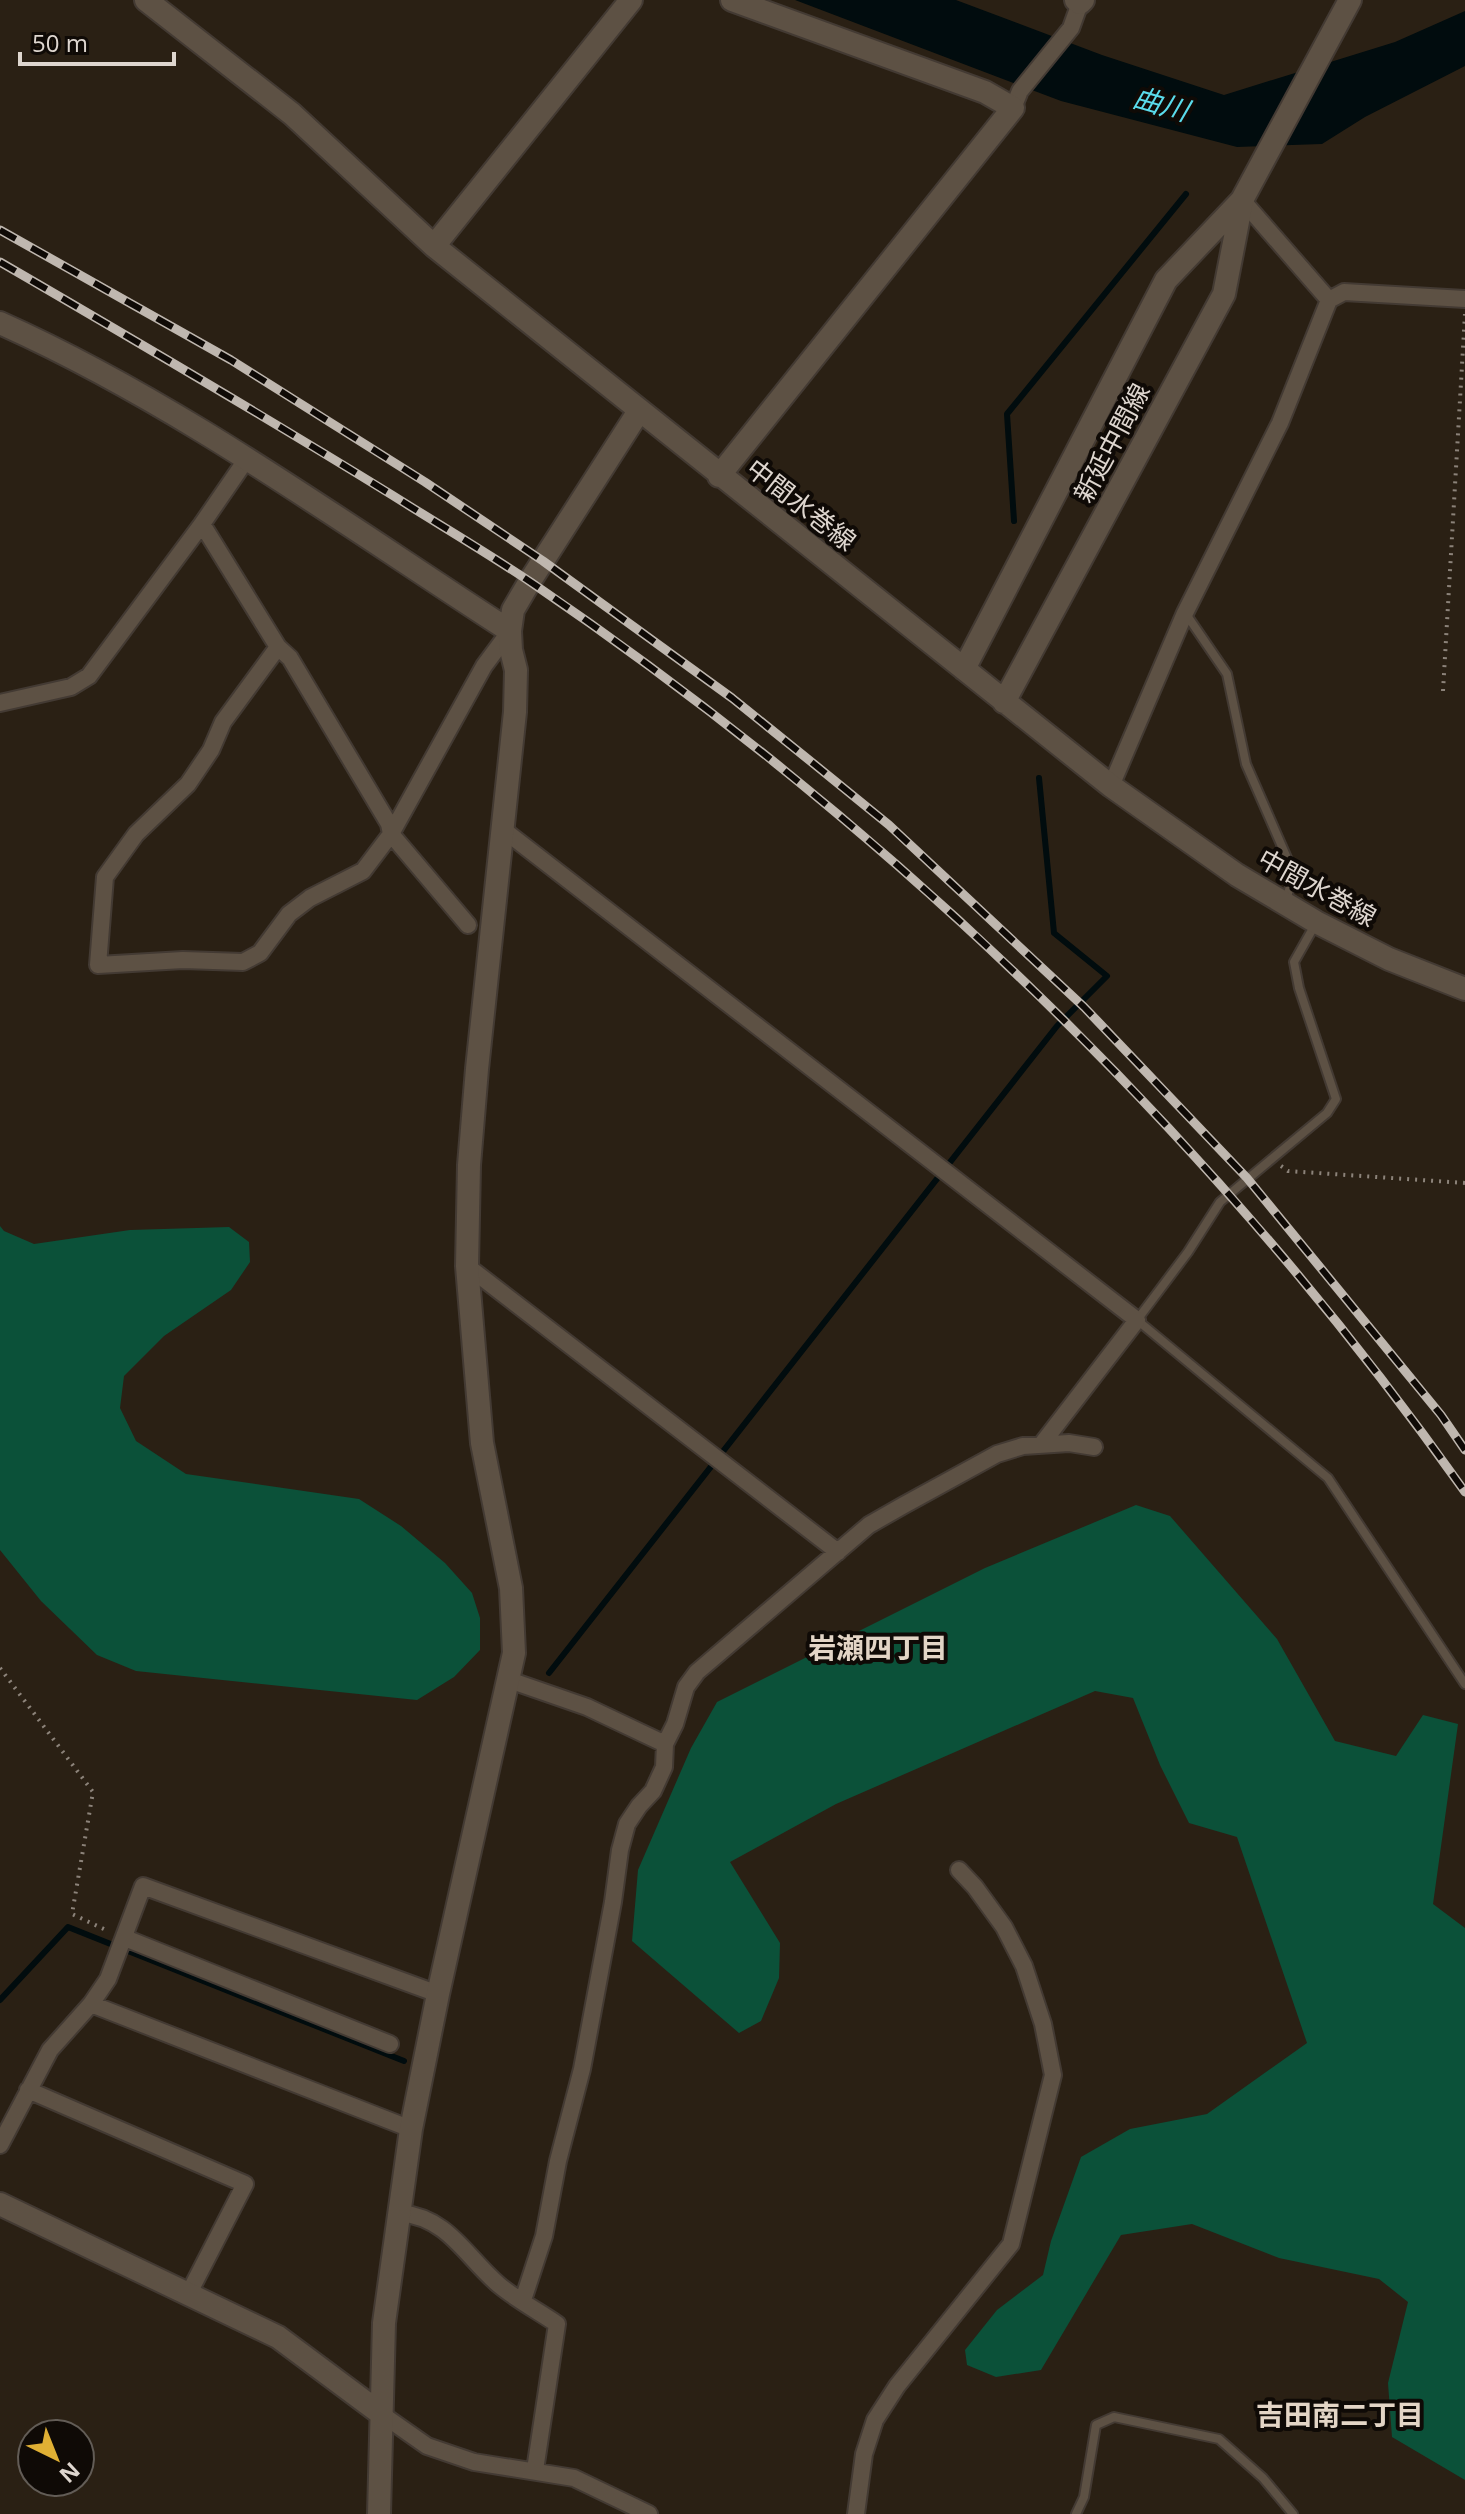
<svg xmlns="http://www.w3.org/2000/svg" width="1465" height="2514" font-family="'Open Sans','Noto Sans JP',sans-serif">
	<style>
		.green { fill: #0b5139 }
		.water { fill: #010c0e }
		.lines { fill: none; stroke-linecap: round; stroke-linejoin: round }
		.stream { stroke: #010c0e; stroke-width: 6 }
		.lane-casing { stroke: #433a33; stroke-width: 12 }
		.street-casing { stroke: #433a33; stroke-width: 20 }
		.secondary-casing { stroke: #433a33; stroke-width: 26 }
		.path { stroke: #8c837a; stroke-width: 4; stroke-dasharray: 2 6; stroke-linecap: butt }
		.lane { stroke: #5d5144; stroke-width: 8 }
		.street { stroke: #5d5144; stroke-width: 16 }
		.secondary { stroke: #5d5144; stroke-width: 22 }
		.rail-casing { stroke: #bfb7af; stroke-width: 9 }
		.rail { stroke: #0f0a06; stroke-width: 6; stroke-dasharray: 18; stroke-linecap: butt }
		.labels { text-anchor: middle; stroke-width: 8; stroke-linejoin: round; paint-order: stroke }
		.street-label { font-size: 26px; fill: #ded6cf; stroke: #0f0a06 }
		.water-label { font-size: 28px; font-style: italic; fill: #5adbeb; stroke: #0f0a06 }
		.neighbourhood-label { font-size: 28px; font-weight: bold; fill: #e3d5c6; stroke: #0f0a06 }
	</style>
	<rect width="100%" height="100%" fill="#2a2014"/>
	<path class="green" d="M0,1226L4,1231L34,1244L130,1230L229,1227L249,1242L250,1262L231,1290L164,1336L124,1376L120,1408L136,1441L186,1474L359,1499L401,1526L445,1563L472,1593L480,1618V1650L454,1677L417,1700L136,1671L97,1655L41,1601L0,1550Z
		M1136,1505L1170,1516L1277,1639L1335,1741L1396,1756L1423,1715L1458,1724L1433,1904L1465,1928V2480L1392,2437L1388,2383L1408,2302L1379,2279L1279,2258L1192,2224L1121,2235L1041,2370L996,2377L967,2365L965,2350L997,2310L1043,2275L1051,2241L1081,2157L1130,2129L1207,2114L1307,2043L1237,1837L1189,1823L1160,1765L1133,1698L1095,1691L836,1804L730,1862L780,1943L779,1978L761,2021L739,2033L632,1941L638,1870L691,1748L717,1702L985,1568Z"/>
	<path class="water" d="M795,0H956L1102,55L1224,95L1395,42L1465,11V66L1365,117L1322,144L1237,147L1061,101Z"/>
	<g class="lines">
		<path class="stream" d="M1014,521L1007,414L1186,194
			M549,1673L1057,1026L1107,976L1054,933L1039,778
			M0,2000L68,1927L404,2061"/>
		<g class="lane-casing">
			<path id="lane" d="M1186,614L1227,674L1246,764L1294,874L1285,903
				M1316,923L1294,962L1299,988L1336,1099L1327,1113L1220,1202L1188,1252L1137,1320L1328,1478L1465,1684
				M1076,2514L1084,2497L1096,2425L1114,2417L1219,2439L1263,2478L1293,2514"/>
		</g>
		<g class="street-casing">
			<path id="street" d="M1013,108L1020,91L1071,28L1080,3
				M1242,200L1329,300
				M202,524L278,647L223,722L211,750L188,784L136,834L105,877L98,965L183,960L243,962L260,953L289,914L310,898L363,871L391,834L484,666L510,631
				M278,647L290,658L389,824L391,834L468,925
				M0,703L71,687L89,676L202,524L246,460
				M1111,786L1185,613L1280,423L1329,300L1344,292L1465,299
				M501,828L1137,1320L1041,1445
				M467,1266L838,1552
				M509,1680L587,1707L665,1744
				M125,1938L390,2044
				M91,2004L411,2129
				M28,2090L245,2184L189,2293
				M0,2145L50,2050L91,2004L108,1979L143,1886L438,1994
				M400,2213C449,2218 465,2256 499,2285C517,2300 538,2311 557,2324L535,2470
				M523,2300L544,2236L558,2161L582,2069L613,1902L620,1850L627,1824L639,1806L653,1791L664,1767L665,1744L675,1724L686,1687L697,1672L869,1525L904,1505L997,1454L1023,1446L1069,1443L1094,1447
				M380,2413L427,2446L474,2462L574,2478L649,2514
				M856,2514L864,2454L875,2420L897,2386L1011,2244L1053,2075L1043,2024L1024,1966L1004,1927L975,1887L959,1870"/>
		</g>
		<g class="secondary-casing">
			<path id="secondary" d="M146,0L292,114L434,246L1111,786L1237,875L1316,922L1389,959L1465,989
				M1076,0L1080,3L1083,0
				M434,246L631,0
				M0,323C177,402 347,526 510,631
				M719,476L1013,108L985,92L732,0
				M964,669L1166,280L1242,200L1350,0
				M1004,702L1224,294L1242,201
				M0,2204L278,2337L380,2413
				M379,2514L384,2323L411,2129L438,1994L514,1653L511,1588L482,1443L467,1266L469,1165L477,1069L515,712L516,670L511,650L510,631L513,610L530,581L639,411"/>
		</g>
		<path class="path" d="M1443,691L1465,314
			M1281,1166L1288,1171L1465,1183
			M0,1668L93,1792L72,1914L108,1931"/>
		<use href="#lane" class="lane"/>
		<use href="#street" class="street"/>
		<use href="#secondary" class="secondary"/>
		<g class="rail-casing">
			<path id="rail" d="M0,230L231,360L425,482L543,561L732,698L814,764L889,825L1084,1007L1247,1178L1441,1415L1465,1450
				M0,262C131,338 262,415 392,495C438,524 486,552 532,583C892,828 1213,1136 1465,1492"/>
		</g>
		<use href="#rail" class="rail"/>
	</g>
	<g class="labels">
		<g class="street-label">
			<text transform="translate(1112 443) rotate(-62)" y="9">新延中間線</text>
			<text transform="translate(801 505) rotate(38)" y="9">中間水巻線</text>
			<text transform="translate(1317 888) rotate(29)" y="9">中間水巻線</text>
		</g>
		<g class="water-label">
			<text transform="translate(1161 104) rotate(16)" y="10">曲川</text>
		</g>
		<g class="neighbourhood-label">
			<text x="878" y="1658">岩瀬四丁目</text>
			<text x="1340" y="2425">吉田南二丁目</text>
		</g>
	</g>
	<g transform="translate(56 2458) rotate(137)"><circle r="38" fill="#0f0a06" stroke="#625c56" stroke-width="2"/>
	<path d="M0-6L14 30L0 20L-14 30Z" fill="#e0b034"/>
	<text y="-12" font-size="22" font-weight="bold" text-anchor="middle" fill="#ded6cf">N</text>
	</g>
	<path d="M20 52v12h154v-12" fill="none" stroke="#ded6cf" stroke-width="4"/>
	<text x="32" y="52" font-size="24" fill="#ded6cf" stroke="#0f0a06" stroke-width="6" paint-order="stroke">50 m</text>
</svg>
